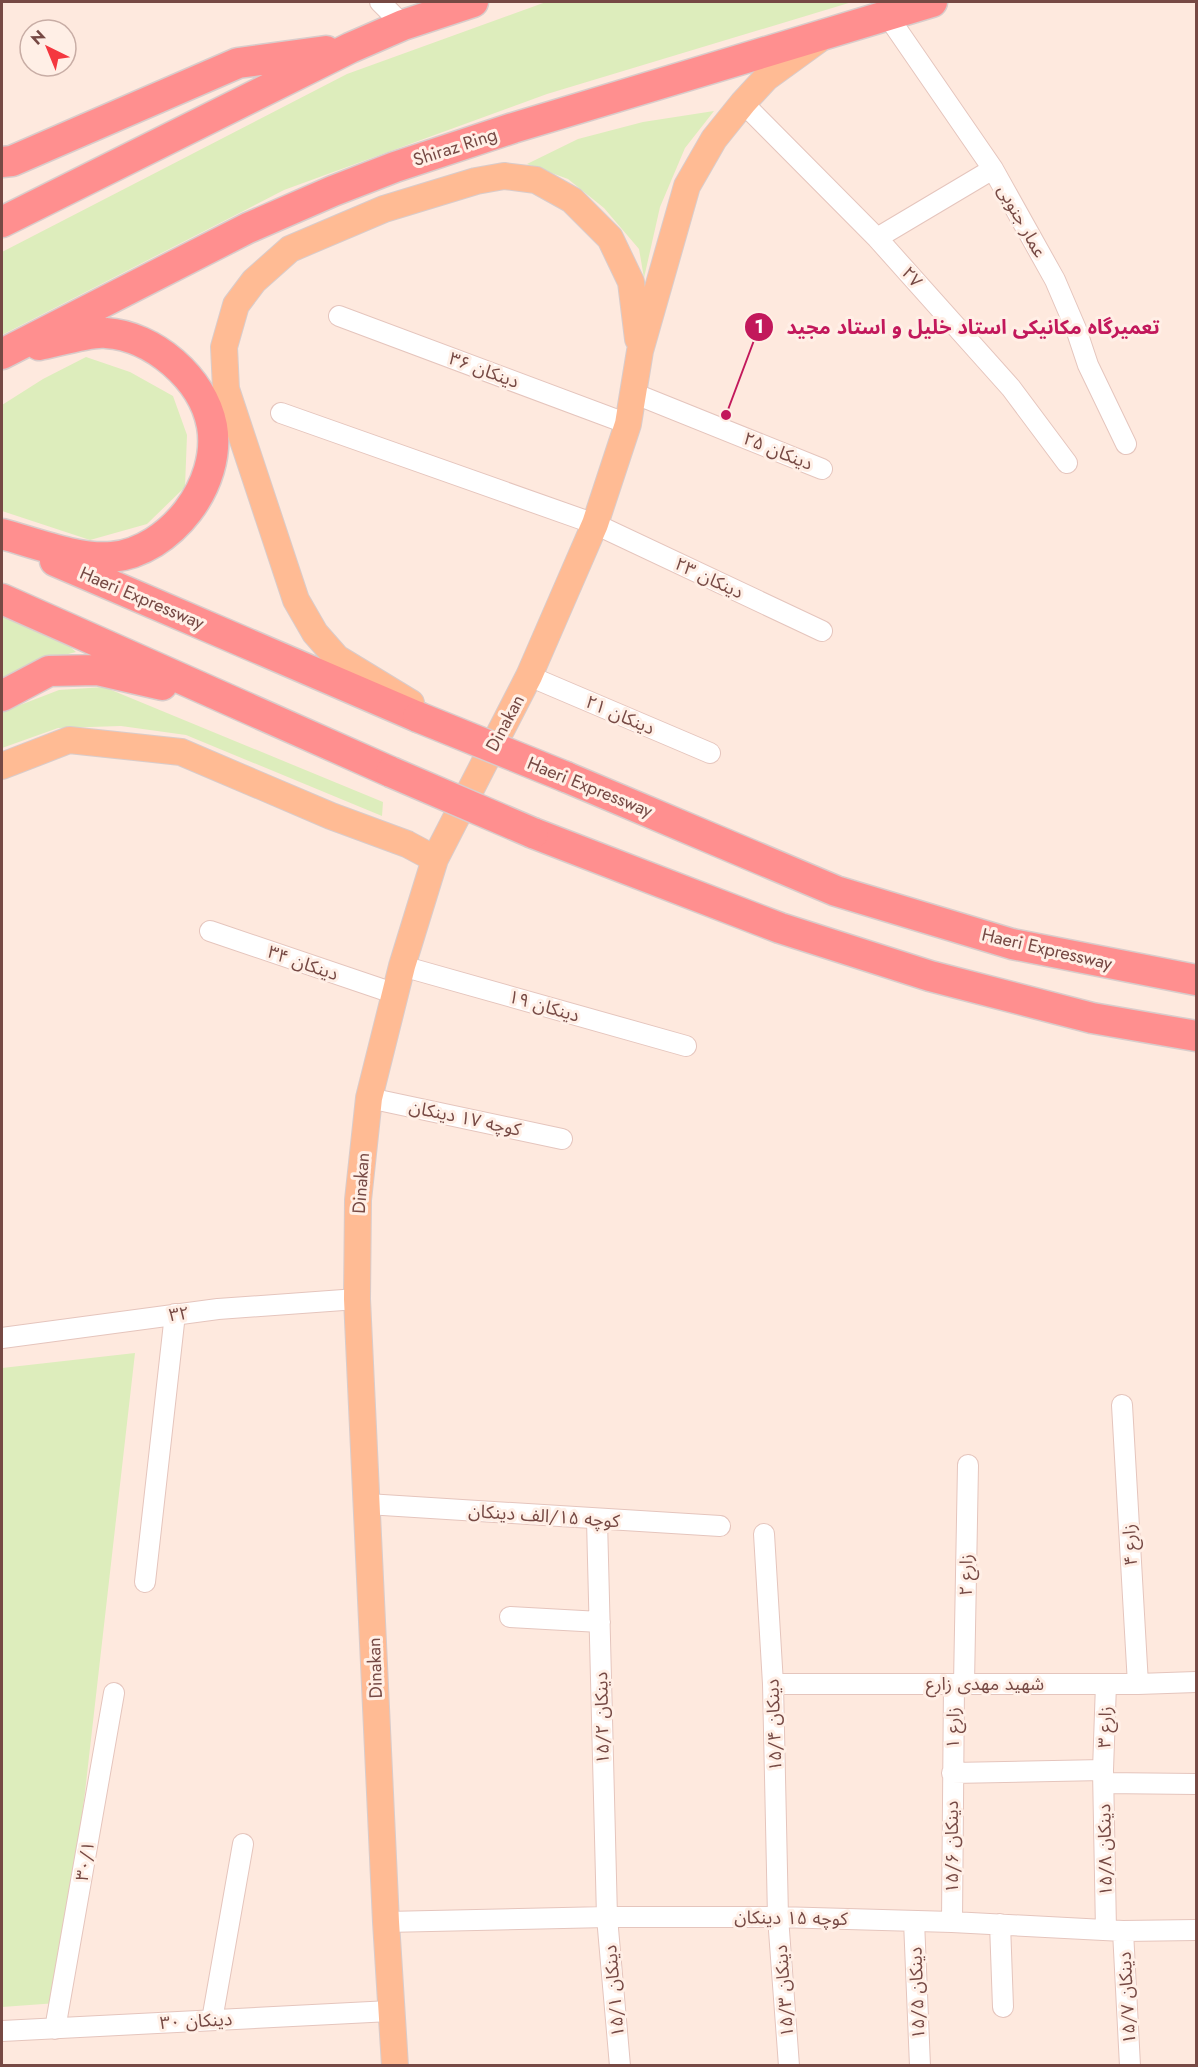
<svg xmlns="http://www.w3.org/2000/svg" width="1198" height="2067" font-family="Jost,'Noto Sans Arabic',sans-serif">
	<style>
		.green { fill: #ddedbc }
		.lines { fill: none; stroke-linecap: round; stroke-linejoin: round }
		.minor-casing { stroke: #e5c5bd; stroke-width: 22 }
		.major-casing { stroke: #d9cccb; stroke-width: 28 }
		.highway-casing { stroke: #d9cccb; stroke-width: 33 }
		.minor { stroke: #fff; stroke-width: 20 }
		.major { stroke: #ffbb94; stroke-width: 26 }
		.highway { stroke: #ff8f8f; stroke-width: 30 }
		.highway-bridge-casing { stroke: #d9cccb; stroke-width: 33; stroke-linecap: butt }
		.highway-bridge { stroke: #ff8f8f; stroke-width: 30 }
		.labels { text-anchor: middle; stroke-width: 6; stroke-linejoin: round; paint-order: stroke }
		.street-label { font-size: 18px; fill: #764944; stroke: #ffefe6 }
		.leader { fill: none; stroke: #c2185b; stroke-width: 2 }
		.callout-dot { fill: #c2185b; stroke: #ffefe6; stroke-width: 2 }
		.mark-label { font-size: 18px; text-anchor: middle; font-weight: bold; fill: #fff }
		.callout-label { font-size: 20px; text-anchor: middle; font-weight: bold; fill: #c2185b; stroke: #ffefe6; stroke-width: 6; stroke-linejoin: round; paint-order: stroke }
	</style>
	<rect width="100%" height="100%" fill="#fee9de"/>
	<path class="green" d="M546,2H852L547,94L284,190L2,335V252L347,74Z
		M714,111L685,148L660,207L644,278L639,249L604,208L568,179L527,164L578,139L643,122Z
		M86,357L130,372L173,396L187,435L185,487L147,524L90,540L2,511V405L43,379Z
		M2,614L63,641L76,652L29,664L2,678Z
		M104,687L383,802L382,816L186,735L121,726L58,728L2,748V712L59,690Z
		M135,1353L85,1792L57,2003L2,2007V1368Z"/>
	<g class="lines">
		<g class="minor-casing">
			<path id="minor" d="M380,2L403,25
				M887,15L993,169L1055,280L1076,329L1088,365L1126,444
				M743,103L877,238L1011,388L1067,463
				M877,238L993,169
				M339,316L628,424
				M633,393L822,469
				M281,413L595,524L822,631
				M529,676L710,753
				M210,931L396,994
				M402,966L686,1046
				M369,1098L562,1139
				M2,1338L218,1309L357,1299
				M1122,1405L1138,1684
				M367,1504L720,1526
				M597,1520L607,1917L620,2066
				M764,1534L773,1684L778,1917L789,2066
				M145,1582L175,1314
				M510,1617L600,1622
				M773,1684H1138L1196,1682
				M964,1684L968,1465
				M952,1773L1103,1770
				M1104,1783L1196,1784
				M914,1921L920,2066
				M386,1922L607,1917H778L952,1922L1123,1931L1196,1930
				M952,1922L954,1684
				M1000,1924L1003,2007
				M1106,1930L1103,1770L1106,1684
				M1123,1931L1130,2066
				M212,2020L243,1844
				M55,2029L114,1693
				M2,2031L390,2011"/>
		</g>
		<g class="major-casing">
			<path id="major" d="M411,703L337,658L315,633L296,600L226,389L224,347L236,305L254,281L290,249L384,209L476,181L504,176L536,180L572,200L610,238L631,282L638,339
				M2,766L69,740L181,752L331,816L407,844L435,859
				M395,2066L386,1922L357,1299L358,1200L369,1098L402,966L435,859L529,676L595,524L628,424L640,351L687,186L714,139L743,103L766,78L817,41"/>
		</g>
		<g class="highway-casing">
			<path id="highway" d="M2,162L12,161L238,63L326,51
				M2,222L350,48L403,25L473,2
				M2,354L248,228L333,191L395,167L513,128L932,2
				M2,534C35,543 78,560 112,557C171,551 222,484 212,426C203,378 153,336 106,333C92,331 55,342 39,345
				M55,561L418,717
				M2,599L391,772
				M2,696L49,671L97,670L162,685
				M566,777L836,891L1012,944L1196,980
				M533,833L780,928L930,976L1092,1018L1196,1036"/>
		</g>
		<use href="#minor" class="minor"/>
		<use href="#major" class="major"/>
		<use href="#highway" class="highway"/>
		<g class="highway-bridge-casing">
			<path id="highway-bridge" d="M418,717L566,777
				M391,772L533,833"/>
		</g>
		<use href="#highway-bridge" class="highway-bridge"/>
	</g>
	<g class="labels">
		<g class="street-label">
			<text transform="translate(455 147) rotate(-18)" y="6">Shiraz Ring</text>
			<text transform="translate(1022 221) rotate(61)" y="6">عمار جنوبی</text>
			<text transform="translate(912 277) rotate(48)" y="6">۲۷</text>
			<text transform="translate(484 370) rotate(20)" y="6">۳۶ دینکان</text>
			<text transform="translate(778 451) rotate(22)" y="6">۲۵ دینکان</text>
			<text transform="translate(709 578) rotate(25)" y="6">۲۳ دینکان</text>
			<text transform="translate(142 598) rotate(23)" y="6">Haeri Expressway</text>
			<text transform="translate(620 715) rotate(23)" y="6">۲۱ دینکان</text>
			<text transform="translate(505 723) rotate(-62)" y="6">Dinakan</text>
			<text transform="translate(590 787) rotate(22)" y="6">Haeri Expressway</text>
			<text transform="translate(1047 949) rotate(13)" y="6">Haeri Expressway</text>
			<text transform="translate(303 963) rotate(19)" y="6">۳۴ دینکان</text>
			<text transform="translate(544 1006) rotate(16)" y="6">۱۹ دینکان</text>
			<text transform="translate(465 1118) rotate(12)" y="6">کوچه ۱۷ دینکان</text>
			<text transform="translate(361 1183) rotate(-86)" y="6">Dinakan</text>
			<text transform="translate(179 1314) rotate(-8)" y="6">۳۲</text>
			<text transform="translate(544 1516) rotate(4)" y="6">کوچه ۱۵/الف دینکان</text>
			<text transform="translate(1130 1545) rotate(-93)" y="6">۴ زارع</text>
			<text transform="translate(966 1575) rotate(-89)" y="6">۲ زارع</text>
			<text transform="translate(375 1668) rotate(-92)" y="6">Dinakan</text>
			<text x="985" y="1690">شهید مهدی زارع</text>
			<text transform="translate(602 1718) rotate(-91)" y="6">۱۵/۲ دینکان</text>
			<text transform="translate(774 1725) rotate(-92)" y="6">۱۵/۴ دینکان</text>
			<text transform="translate(1105 1727) rotate(-88)" y="6">۳ زارع</text>
			<text transform="translate(953 1728) rotate(-89)" y="6">۱ زارع</text>
			<text transform="translate(952 1847) rotate(-90)" y="6">۱۵/۶ دینکان</text>
			<text transform="translate(1105 1850) rotate(-91)" y="6">۱۵/۸ دینکان</text>
			<text transform="translate(85 1861) rotate(-80)" y="6">۳۰/۱</text>
			<text transform="translate(791 1918) rotate(1)" y="6">کوچه ۱۵ دینکان</text>
			<text transform="translate(614 1991) rotate(-95)" y="6">۱۵/۱ دینکان</text>
			<text transform="translate(784 1991) rotate(-94)" y="6">۱۵/۳ دینکان</text>
			<text transform="translate(917 1993) rotate(-92)" y="6">۱۵/۵ دینکان</text>
			<text transform="translate(1127 1998) rotate(-93)" y="6">۱۵/۷ دینکان</text>
			<text transform="translate(196 2021) rotate(-3)" y="6">۳۰ دینکان</text>
		</g>
	</g>
	<path class="leader" d="M726 415L759 327"/>
	<g class="callout-dot">
		<circle cx="726" cy="415" r="6"/>
		<circle cx="759" cy="327" r="15"/>
	</g>
	<g class="mark-label">
		<text x="759" y="333">1</text>
	</g>
	<g class="callout-label">
		<text x="973" y="334">تعمیرگاه مکانیکی استاد خلیل و استاد مجید</text>
	</g>
	<rect width="1198" height="2067" fill="none" stroke="#764944" stroke-width="6"/>
	<g transform="translate(48 48) rotate(317)"><circle r="28" fill="#ffefe6" stroke="#c8ada5" stroke-width="1.5"/>
	<path d="M0-4.5L10 22L0 15L-10 22Z" fill="#f4373f"/>
	<text y="-9" font-size="16" font-weight="bold" text-anchor="middle" fill="#764944">N</text>
	</g>
</svg>
